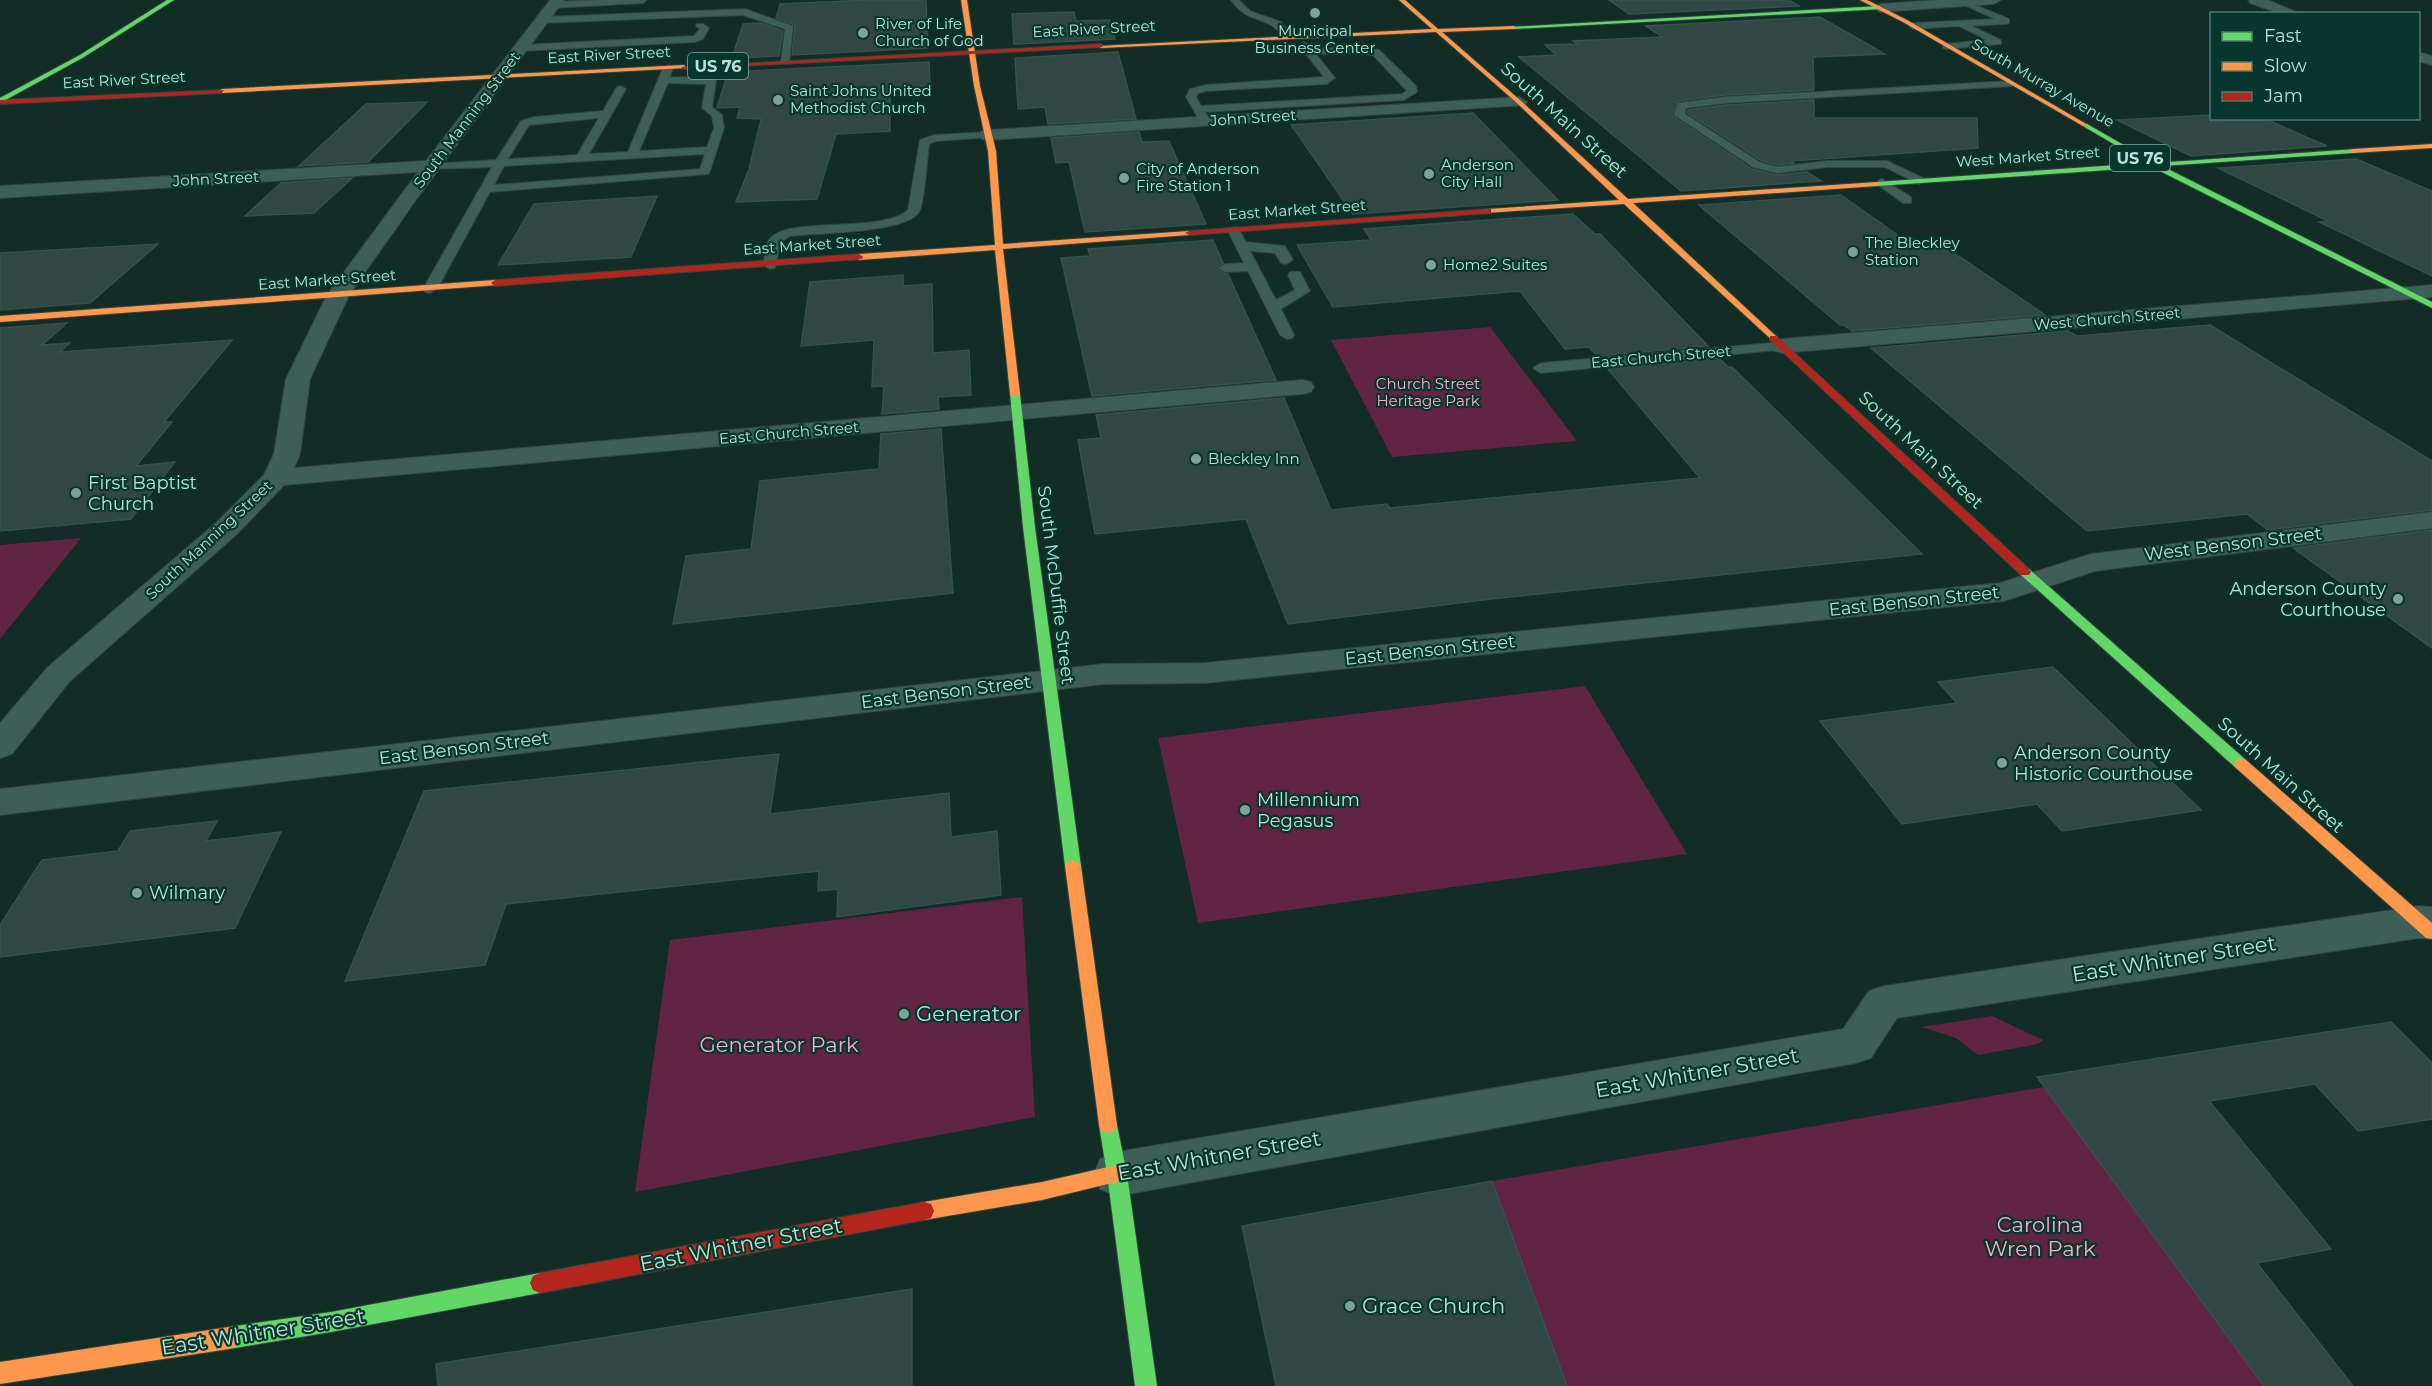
<svg xmlns="http://www.w3.org/2000/svg" width="2432" height="1386" font-family="Montserrat,sans-serif">
	<style>
		.green { fill: #612543 }
		.building { fill: #304744; stroke: #335250; stroke-width: 1.5 }
		.lines { fill: none; stroke-linecap: round; stroke-linejoin: round }
		.lane-casing { stroke: #30463f; stroke-width: 2 }
		.street-casing { stroke: #30463f; stroke-width: 2 }
		.fast-casing { stroke: #30463f; stroke-width: 2 }
		.slow-casing { stroke: #30463f; stroke-width: 2 }
		.jam-casing { stroke: #30463f; stroke-width: 2 }
		.lane { fill: #3e5f57; fill-rule: evenodd }
		.street { fill: #3e5f57; fill-rule: evenodd }
		.fast { fill: #63d668; fill-rule: evenodd }
		.slow { fill: #ff974d; fill-rule: evenodd }
		.jam { fill: #b3261e; fill-rule: evenodd }
		.poi-dot { fill: #7fa297; stroke: #07372c; stroke-width: 2 }
		.labels { text-anchor: middle; stroke-width: 4.5; stroke-linejoin: round; paint-order: stroke }
		.far-poi-label { font-size: 15px; fill: #bae1d4; stroke: #07372c; text-anchor: start }
		.far-street-label { font-size: 15px; fill: #bae1d4; stroke: #07372c }
		.far-park-label { font-size: 15px; fill: #faaccc; stroke: #07372c }
		.shield { fill: #07372c; stroke: #84aea2; stroke-width: 1.5 }
		.shield-label { font-size: 16px; font-weight: bold; fill: #bae1d4 }
		.street-label { font-size: 18px; fill: #bae1d4; stroke: #07372c }
		.poi-label { font-size: 18px; fill: #bae1d4; stroke: #07372c; text-anchor: start }
		.near-street-label { font-size: 21px; fill: #bae1d4; stroke: #07372c }
		.near-poi-label { font-size: 21px; fill: #bae1d4; stroke: #07372c; text-anchor: start }
		.near-park-label { font-size: 21px; fill: #faaccc; stroke: #07372c }
	</style>
	<rect width="100%" height="100%" fill="#122c26"/>
	<path class="green" d="M1490,327L1577,441L1392,457L1331,340Z
		M81,538L0,639V545Z
		M1585,686L1687,854L1198,923L1158,738Z
		M1022,897L1035,1117L635,1192L670,940Z
		M1992,1016L2043,1040L2038,1044L1978,1055L1956,1038L1922,1027Z
		M2109,1076L2337,1386H1567L1492,1181Z"/>
	<path class="building" d="M867,0H926L928,48L792,55L795,25L776,18L780,4Z
		M1609,0H1789L1799,6L1629,14Z
		M1074,12L1076,21L1110,20L1115,39L1014,44L1012,14Z
		M1820,17L1885,54L1813,57L1814,90L1725,95L1678,101L1672,116L1752,169L1777,175L1807,172L1821,181L1681,191L1519,57L1556,55L1545,45L1577,44L1573,41L1662,37L1646,26Z
		M761,23L783,31L779,56L732,58L743,24Z
		M1118,52L1136,119L1048,124L1045,107L1018,109L1015,58Z
		M929,62L930,86L890,88V131L836,134L817,199L736,202L749,169L761,119L737,118L740,107L717,108L728,72Z
		M1814,100V118H1977L1978,148L1791,161L1794,163L1777,165L1762,161L1687,113L1688,110L1725,105Z
		M427,102L368,162L299,166L366,104Z
		M1473,113L1558,200L1353,214L1291,125Z
		M2211,115V122L2263,118L2327,146L2191,156L2117,120Z
		M1139,132L1142,142L1169,141L1206,224L1085,232L1069,162L1056,163L1051,138Z
		M2356,159L2432,191V276L2319,222L2328,221L2218,168Z
		M352,178L314,213L245,216L281,183Z
		M1841,195L1902,238L1911,237L1923,246L1939,245L1960,257L2045,315L1852,331L1844,325H1840L1699,205Z
		M657,196L631,257L498,265L534,204Z
		M1573,214L1595,234H1600L1708,346L1597,356L1589,347L1565,349L1520,291L1333,307L1297,245L1371,240L1364,229Z
		M1213,240L1223,263L1216,269L1228,274L1276,380L1092,396L1061,258L1090,256L1088,249Z
		M158,244L90,303L0,310V253Z
		M903,275V286L932,284L933,353L969,350L971,395L938,397L939,409L882,414L884,386L872,387L874,340L801,346L810,282Z
		M67,323L42,345L70,343L60,352L232,340L164,422H172L136,466L175,462L131,519L0,531V328Z
		M2210,325L2432,461V510L2268,530L2247,514L2087,531L1871,348L2068,331L2077,336Z
		M1719,358L1728,367H1732L1922,554L1491,599L1288,624L1246,519L1095,534L1078,440L1101,438L1096,415L1284,398L1331,510L1387,504L1390,508L1700,478L1608,369Z
		M941,429L953,593L673,624L686,556L751,549L760,481L879,469L881,434Z
		M2432,530V648L2293,548Z
		M2053,667L2201,810L2062,831L2037,804L1902,824L1820,721L1957,703L1938,682Z
		M779,754L770,814L949,793L951,837L997,831L1001,895L837,917L838,889L818,891L819,871L506,904L485,965L345,981L424,791Z
		M217,821L206,841L281,832L235,928L0,957V925L42,860L118,851L130,831Z
		M2391,1022L2432,1063V1119L2358,1131L2315,1084L2209,1101L2331,1249L2257,1263L2353,1386H2264L2037,1077Z
		M1492,1181L1567,1386H1276L1242,1226Z
		M912,1289V1386H438L436,1364Z"/>
	<g class="lines">
		<g class="lane-casing">
			<path id="lane" d="M597,0H647L643,3L553,8L549,5L553,2Z
				M1231,0H1239L1250,11L1281,22L1292,36L1284,38C1266,12 1250,27 1231,0Z
				M1963,0L2009,19V23L2006,24L1971,26L2001,40V44L1946,49L1943,48V44L1987,40L1959,26L1913,29L1909,26L1913,23L1995,19L1962,4Z
				M745,9L793,26L789,64L781,62L785,29L743,15L542,23L538,20L542,17Z
				M697,24H703L709,28L703,39L695,42L521,51L516,48L521,45L694,36L700,29L696,26Z
				M1304,42L1312,49L1351,47L1379,50L1416,86L1417,92L1404,100L1205,112L1209,119L1208,121H1200L1186,97L1190,89L1206,85L1324,77L1299,45ZM1351,53L1373,55L1407,91L1402,94L1201,106L1196,97L1198,93L1206,91L1327,84L1335,78L1316,54Z
				M668,65L673,68L670,77L711,78L716,81L712,107L722,115L724,128L709,174L490,192L437,289L430,293L425,292L423,289L492,167L432,169L426,166L428,164L496,160L521,121L534,117L603,111L617,87L621,86L626,89L589,154L628,152L663,68ZM668,83L706,84L702,108L712,116L714,128L707,147L639,151ZM599,118L577,155L508,159L529,125ZM705,154L700,169L494,185L504,166Z
				M2010,81L2014,82V86L1725,103L1686,108L1685,114L1761,163L1777,167L1827,161H1887L1923,178V182L1919,184L1885,167H1827L1777,173L1753,167L1674,115L1678,103L1725,97Z
				M988,132L992,133V137L936,141L929,144C927,158 925,202 919,212C907,233 815,233 790,236L780,243L775,268L770,269L763,265C765,258 765,249 768,242C780,214 881,235 908,210L920,140L934,135Z
				M1882,179L1911,197V203H1903L1878,185V181Z
				M1234,227L1238,228L1246,242L1285,246L1293,260L1286,264L1281,263L1275,253L1250,251L1276,300L1295,290L1288,275L1290,272H1300L1310,291L1281,309L1294,335L1292,338L1287,339L1280,335L1248,271L1225,272L1218,268L1225,264L1244,263L1228,231Z
				M1782,342L1789,346L1787,349L1541,373L1533,368L1541,363Z"/>
		</g>
		<g class="street-casing">
			<path id="street" d="M550,0H564L413,204L349,295L310,379L300,454L294,468L1302,380L1311,382L1314,387L1311,392L1302,394L284,485L237,534L70,681L12,754L0,758V723L48,667L217,522L264,475L274,454L286,379L327,295L418,172L0,198V186L426,161Z
				M1937,0H2001L1994,4L1880,12L1873,8L1880,4Z
				M2248,0H2268L2301,14H2281L2250,3Z
				M2418,52L2432,56V65L2418,61Z
				M1519,97L1527,102L1525,105L988,140L982,139L979,135L982,131L988,130Z
				M2432,285V297L1782,353L1774,351L1770,346L1774,341L1782,339Z
				M2432,512V528L2095,571L2004,601L1205,683L1104,684L0,815V789L1104,664L1205,663L2000,583L2091,554Z
				M2419,906L2432,907V939L2419,938L1897,1018L1871,1058L1856,1063L1117,1196L1100,1189L1094,1174L1100,1159L1117,1152L1843,1029L1869,991L1884,986Z"/>
		</g>
		<g class="fast-casing">
			<path id="fast" d="M167,0H174L84,57L0,103V98L80,55Z
				M1880,6L1882,9L1513,29L1510,27Z
				M2083,124H2087L2155,163L2356,149L2357,151L2353,153L2162,166L2432,302V308L2152,167L1877,186L1873,184L1877,182L2146,163L2083,126Z
				M1015,391L1020,394L1035,527L1081,866L1078,870L1073,872L1068,870L1065,866L1023,527L1010,394Z
				M2025,568L2029,569L2246,760L2248,764L2246,768H2236L2021,575L2019,572L2021,569Z
				M1108,1117L1115,1119L1117,1125L1127,1174L1157,1386H1135L1107,1174L1099,1125L1101,1119Z
				M540,1273L547,1276L550,1283L547,1290L540,1293L331,1332L229,1349L222,1345L218,1338L222,1331L229,1327L331,1312Z"/>
		</g>
		<g class="slow-casing">
			<path id="slow" d="M961,0H967L980,86L996,151L1003,244L1189,231L1193,233L1189,235L1003,249L1020,394L1015,397L1010,394L995,250L859,260L855,257L859,254L995,245L988,151L974,86Z
				M1399,0H1405L1438,29L1515,26L1513,29L1442,32L1521,101L1628,199L1877,182L1881,184L1877,186L1633,203L1776,336L1778,338L1773,341L1624,204L1485,213V209H1488L1619,200L1517,103L1436,32L1101,48L1098,46L1432,29Z
				M1860,0H1867L1907,20L2088,125L2083,126L1903,22Z
				M684,65L686,68L222,93L219,91L222,89Z
				M2432,144V148L2353,153L2349,151L2353,149Z
				M495,280L498,281V285L0,322V316Z
				M2241,759L2246,760L2432,923V939L2426,938L2236,768L2234,764L2236,760Z
				M1073,860L1078,862L1081,866L1117,1125L1115,1131L1108,1133L1101,1131L1099,1125L1065,866L1068,862Z
				M1117,1165L1124,1168L1127,1174L1124,1180L1042,1200L924,1220L917,1218L914,1211L917,1204L924,1202L1042,1182Z
				M229,1327L236,1331L240,1338L236,1345L229,1349L0,1384V1362Z"/>
		</g>
		<g class="jam-casing">
			<path id="jam" d="M1101,44L1103,47L684,69L681,67Z
				M224,90L222,93L0,104V100Z
				M1488,209H1491V213L1189,235L1185,233L1189,231Z
				M859,254L863,257L862,259L495,286L491,283L495,280Z
				M1770,336H1776L2029,569L2031,572L2029,575H2021L1770,340Z
				M924,1202L931,1204L934,1211L931,1218L924,1220L540,1293L533,1290L530,1283L533,1276L540,1273Z"/>
		</g>
		<use href="#lane" class="lane"/>
		<use href="#street" class="street"/>
		<use href="#fast" class="fast"/>
		<use href="#slow" class="slow"/>
		<use href="#jam" class="jam"/>
	</g>
	<g class="poi-dot">
		<circle cx="1315" cy="13" r="6"/>
		<circle cx="863" cy="33" r="6"/>
		<circle cx="778" cy="100" r="6"/>
		<circle cx="1429" cy="174" r="6"/>
		<circle cx="1124" cy="178" r="6"/>
		<circle cx="1853" cy="252" r="6"/>
		<circle cx="1431" cy="265" r="6"/>
		<circle cx="1196" cy="459" r="6"/>
		<circle cx="76" cy="493" r="6"/>
		<circle cx="2398" cy="599" r="6"/>
		<circle cx="2002" cy="763" r="6"/>
		<circle cx="1245" cy="810" r="6"/>
		<circle cx="137" cy="893" r="6"/>
		<circle cx="904" cy="1014" r="6"/>
		<circle cx="1350" cy="1306" r="6"/>
	</g>
	<g class="labels">
		<g class="far-poi-label">
			<text x="875" y="29">River of Life<tspan x="875" dy="17">Church of God</tspan></text>
			<text x="1315" y="36" text-anchor="middle">Municipal<tspan x="1315" dy="17">Business Center</tspan></text>
			<text x="790" y="96">Saint Johns United<tspan x="790" dy="17">Methodist Church</tspan></text>
			<text x="1441" y="170">Anderson<tspan x="1441" dy="17">City Hall</tspan></text>
			<text x="1136" y="174">City of Anderson<tspan x="1136" dy="17">Fire Station 1</tspan></text>
			<text x="1865" y="248">The Bleckley<tspan x="1865" dy="17">Station</tspan></text>
			<text x="1443" y="270">Home2 Suites</text>
			<text x="1208" y="464">Bleckley Inn</text>
		</g>
		<g class="far-street-label">
			<text transform="translate(1094 29) rotate(-3)" y="5">East River Street</text>
			<text transform="translate(609 55) rotate(-3)" y="5">East River Street</text>
			<text transform="translate(124 80) rotate(-3)" y="5">East River Street</text>
			<text transform="translate(2043 83) rotate(30)" y="5">South Murray Avenue</text>
			<text transform="translate(1253 118) rotate(-4)" y="5">John Street</text>
			<text transform="translate(467 120) rotate(-53)" y="5">South Manning Street</text>
			<text transform="translate(2028 157) rotate(-4)" y="5">West Market Street</text>
			<text transform="translate(216 179) rotate(-3)" y="5">John Street</text>
			<text transform="translate(1297 210) rotate(-4)" y="5">East Market Street</text>
			<text transform="translate(812 245) rotate(-4)" y="5">East Market Street</text>
			<text transform="translate(327 280) rotate(-4)" y="5">East Market Street</text>
			<text transform="translate(2107 319) rotate(-5)" y="5">West Church Street</text>
			<text transform="translate(1661 357) rotate(-5)" y="5">East Church Street</text>
			<text transform="translate(789 433) rotate(-5)" y="5">East Church Street</text>
			<text transform="translate(209 540) rotate(-43)" y="5">South Manning Street</text>
		</g>
		<g class="far-park-label">
			<text x="1428" y="389">Church Street<tspan x="1428" dy="17">Heritage Park</tspan></text>
		</g>
		<g class="shield">
			<rect x="688" y="53" width="60" height="26" rx="4.5"/>
			<rect x="2110" y="145" width="60" height="26" rx="4.5"/>
		</g>
		<g class="shield-label">
			<text x="718" y="72">US 76</text>
			<text x="2140" y="164">US 76</text>
		</g>
		<g class="street-label">
			<text transform="translate(1564 120) rotate(42)" y="6">South Main Street</text>
			<text transform="translate(1921 450) rotate(43)" y="6">South Main Street</text>
			<text transform="translate(2233 544) rotate(-7)" y="6">West Benson Street</text>
			<text transform="translate(1056 585) rotate(83)" y="6">South McDuffie Street</text>
			<text transform="translate(1914 601) rotate(-6)" y="6">East Benson Street</text>
			<text transform="translate(1430 650) rotate(-6)" y="6">East Benson Street</text>
			<text transform="translate(946 692) rotate(-7)" y="6">East Benson Street</text>
			<text transform="translate(464 748) rotate(-7)" y="6">East Benson Street</text>
			<text transform="translate(2281 775) rotate(42)" y="6">South Main Street</text>
		</g>
		<g class="poi-label">
			<text x="88" y="489">First Baptist<tspan x="88" dy="21">Church</tspan></text>
			<text x="2386" y="595" text-anchor="end">Anderson County<tspan x="2386" dy="21">Courthouse</tspan></text>
			<text x="2014" y="759">Anderson County<tspan x="2014" dy="21">Historic Courthouse</tspan></text>
			<text x="1257" y="806">Millennium<tspan x="1257" dy="21">Pegasus</tspan></text>
			<text x="149" y="899">Wilmary</text>
		</g>
		<g class="near-street-label">
			<text transform="translate(2174 959) rotate(-9)" y="7">East Whitner Street</text>
			<text transform="translate(1697 1073) rotate(-10)" y="7">East Whitner Street</text>
			<text transform="translate(1219 1156) rotate(-10)" y="7">East Whitner Street</text>
			<text transform="translate(741 1245) rotate(-11)" y="7">East Whitner Street</text>
			<text transform="translate(263 1332) rotate(-9)" y="7">East Whitner Street</text>
		</g>
		<g class="near-poi-label">
			<text x="916" y="1021">Generator</text>
			<text x="1362" y="1313">Grace Church</text>
		</g>
		<g class="near-park-label">
			<text x="779" y="1052">Generator Park</text>
			<text x="2040" y="1232">Carolina<tspan x="2040" dy="24">Wren Park</tspan></text>
		</g>
	</g>
	<rect x="2210" y="12" width="210" height="108" fill="#07372c" stroke="#4f7b6f" stroke-width="1.5"/>
	<rect x="2222" y="32" width="30" height="9" fill="#63d668" stroke="#4f7b6f" stroke-width="1.5"/>
	<text x="2264" y="42" font-size="18" fill="#bae1d4">Fast</text>
	<rect x="2222" y="62" width="30" height="9" fill="#ff974d" stroke="#4f7b6f" stroke-width="1.5"/>
	<text x="2264" y="72" font-size="18" fill="#bae1d4">Slow</text>
	<rect x="2222" y="92" width="30" height="9" fill="#b3261e" stroke="#4f7b6f" stroke-width="1.5"/>
	<text x="2264" y="102" font-size="18" fill="#bae1d4">Jam</text>
</svg>
